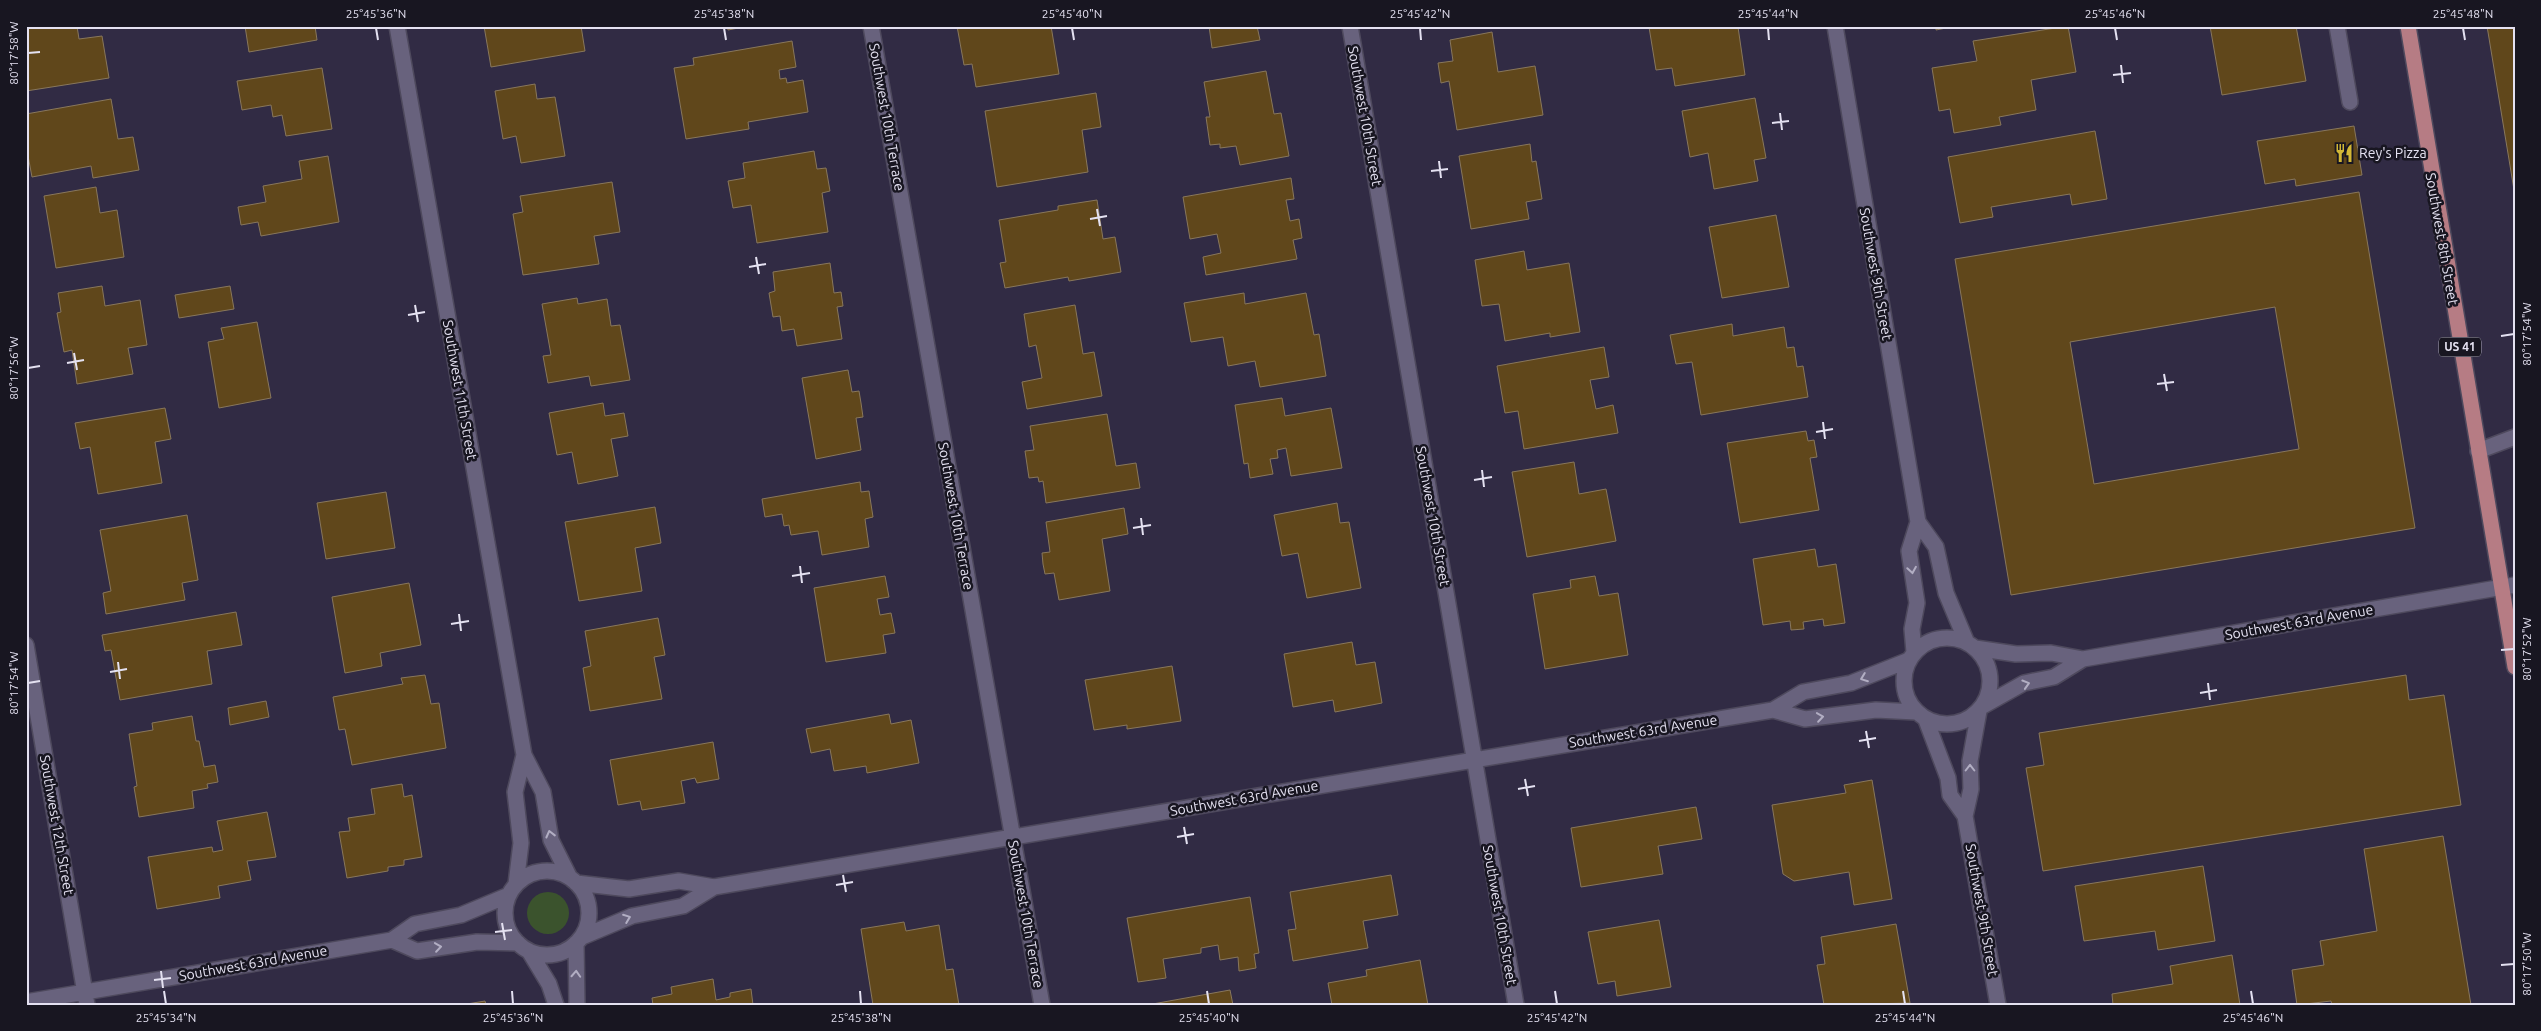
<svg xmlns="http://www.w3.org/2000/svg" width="2541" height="1031" font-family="Ubuntu,sans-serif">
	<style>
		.green { fill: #3b532d }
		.building { fill: #60471b; stroke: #88775c; fill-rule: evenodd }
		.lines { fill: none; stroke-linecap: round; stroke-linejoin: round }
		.lane-casing { stroke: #4e495d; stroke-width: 18 }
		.street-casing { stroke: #4e495d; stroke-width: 18 }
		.primary-casing { stroke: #4e495d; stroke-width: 18 }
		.lane { stroke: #68627d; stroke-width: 15 }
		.street { stroke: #68627d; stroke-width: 15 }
		.primary { stroke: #b67c84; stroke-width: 15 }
		.oneway { stroke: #b2aec3 }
		.ticks { fill: none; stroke: #e4e1f1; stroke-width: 2 }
		.labels { text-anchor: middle; stroke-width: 5; stroke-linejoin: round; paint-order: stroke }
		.shield { fill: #181621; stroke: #a7a4b3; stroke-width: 1 }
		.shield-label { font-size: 12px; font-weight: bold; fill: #e4e1f1 }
		.street-label { font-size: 14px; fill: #e4e1f1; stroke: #181621 }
		.poi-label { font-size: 14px; fill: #e4e1f1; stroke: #181621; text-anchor: start }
		.neatline { fill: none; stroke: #e4e1f1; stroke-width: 2 }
		.ticks-label { font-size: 12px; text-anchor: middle; fill: #e4e1f1 }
	</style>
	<rect width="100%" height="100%" fill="#312b44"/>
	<path class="green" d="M527 913a21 21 0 1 1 42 0a21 21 0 1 1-42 0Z"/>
	<path class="building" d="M77,26L79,39L102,36L109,78L26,91V27Z
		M245,26H315L317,40L249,52Z
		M484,26H581L585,51L491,67Z
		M727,26H749L728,30Z
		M957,26H1051L1059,74L976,87L972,64L964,65Z
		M1209,26H1257L1260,40L1212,48Z
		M1656,26H1743L1738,27L1745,75L1675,86L1672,68L1656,70L1649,27Z
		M1936,26H1956L1936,30Z
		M2068,26L2076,72L2031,80L2036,110L1999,117L2001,125L1954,133L1950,109L1939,111L1932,68L1977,61L1973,41Z
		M2210,26H2296L2306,81L2222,95Z
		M2487,26H2515V196Z
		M1492,32L1498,72L1535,66L1543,115L1457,130L1449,81L1441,83L1438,63L1453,61L1450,40Z
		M792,41L796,67L779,70L780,79L786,78L787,83L803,80L808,112L748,122L749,129L686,139L674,68L694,65L693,58Z
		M322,68L332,129L286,136L282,115L273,117L271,105L242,110L237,81Z
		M1266,71L1274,114L1281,113L1289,156L1240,165L1236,146L1220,148V144L1210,145L1206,117H1210L1204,82Z
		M535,84L537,99L555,97L565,156L521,163L516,136L503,139L495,91Z
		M1096,93L1101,127L1082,130L1088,172L997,187L985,111Z
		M1755,98L1766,158L1754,160L1758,181L1714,189L1708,153L1690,157L1682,111Z
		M111,99L118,139L133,137L139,170L93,178L91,166L32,177L26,145V114Z
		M2354,126L2362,175L2296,186L2295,179L2265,184L2257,141Z
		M2095,131L2107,199L2072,205L2070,194L1991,207L1993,217L1960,223L1948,157Z
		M1530,144L1532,162L1536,161L1542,199L1526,202L1529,219L1471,229L1459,156Z
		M814,151L817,169L826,168L830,191L822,193L828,232L757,243L751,205L733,208L728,181L745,178L743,163Z
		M328,156L339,222L261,236L258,222L241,225L238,207L266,202L263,186L302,179L299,161Z
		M1291,178L1294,199L1286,200L1290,221L1299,219L1302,238L1293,240L1297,259L1206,275L1203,257L1221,253L1217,234L1190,239L1183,197Z
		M612,182L620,232L594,236L599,264L523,275L513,214L523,212L520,196Z
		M96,187L100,213L117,210L124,257L56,268L44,196Z
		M2359,192L2415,528L2011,595L1955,259ZM2275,307L2299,449L2094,484L2070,342Z
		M1097,200L1103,239L1115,237L1121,272L1069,281L1068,277L1005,288L1000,263L1006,262L999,220L1058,210V206Z
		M1776,215L1789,287L1722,298L1709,227Z
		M1524,251L1527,270L1569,263L1580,332L1550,337V333L1505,341L1499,304L1482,306L1475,260Z
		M830,263L834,293L841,292L843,306L837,307L842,339L797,346L794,329L782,331L780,316L773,317L769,293L775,291L773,272Z
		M102,286L105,306L140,300L147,345L128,348L133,374L77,384L72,350L64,352L57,313L61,312L58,293Z
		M230,286L234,309L179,318L175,295Z
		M1244,293L1245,304L1306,293L1314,335L1319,334L1326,376L1260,387L1255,361L1228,366L1223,337L1191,342L1184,303Z
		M577,298L578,304L607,299L611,326L620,325L630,380L591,386L589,376L548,383L543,356L551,355L542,304Z
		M1075,305L1083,354L1094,352L1102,396L1027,409L1022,382L1042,378L1036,345L1029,347L1024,314Z
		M257,322L271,398L219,408L208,342L224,339L221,328Z
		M1732,324L1733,336L1784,327L1787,348L1794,347L1797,367L1803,366L1808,397L1701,415L1692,362L1676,364L1670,335Z
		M1604,347L1609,377L1590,380L1596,409L1613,405L1618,433L1524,449L1518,411L1505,413L1497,366Z
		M848,370L852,392L859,391L861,403L863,417L856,418L861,450L816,459L802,378Z
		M1282,398L1285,416L1331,408L1342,468L1291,476L1286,448L1277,450L1278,458L1270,459L1273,474L1250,478L1248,463L1244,464L1235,405Z
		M603,403L605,416L624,413L628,436L611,439L618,476L578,484L572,452L557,455L549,413Z
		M165,408L171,439L155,442L162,483L98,494L90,447L80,449L75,423Z
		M1107,414L1116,466L1136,463L1140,488L1046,503L1043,481L1039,482L1038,477L1029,478L1025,451L1034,450L1030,426Z
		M1806,431L1808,441L1814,440L1817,457L1810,458L1819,510L1740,523L1727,443Z
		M1574,462L1579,494L1606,489L1616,541L1527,557L1512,472Z
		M860,482L861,492L869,491L873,517L865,519L869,547L822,555L818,531L791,535L789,525L784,526L782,514L765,517L762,499Z
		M386,492L395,548L326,559L317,503Z
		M1337,503L1340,523L1349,522L1361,588L1307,598L1298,553L1282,556L1274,515Z
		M655,507L661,543L635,548L642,591L579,601L565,522Z
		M1124,508L1128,534L1102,539L1110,591L1059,600L1054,573L1045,574L1043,564L1042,553L1050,552L1046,522Z
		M187,515L198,580L182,583L185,600L106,614L103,593L111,591L100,530Z
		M1815,549L1818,567L1836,564L1845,623L1824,626L1823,619L1803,622L1804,629L1791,630L1790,621L1763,625L1753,559Z
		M885,576L889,597L877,599L880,615L891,613L895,633L883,635L886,653L826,662L814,588Z
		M1595,576L1599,596L1618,593L1628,655L1545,669L1533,594L1571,588L1570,580Z
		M409,583L421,645L380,653L382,666L345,673L332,597Z
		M236,612L242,645L207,651L212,684L120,700L111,650L105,651L102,635Z
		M658,618L665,655L654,657L662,699L590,711L583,668L591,666L585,631Z
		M1352,642L1356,665L1375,662L1382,703L1335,712L1333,700L1293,707L1284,654Z
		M1172,666L1181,721L1127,729V725L1094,730L1085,680Z
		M425,675L431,704L439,703L446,748L352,765L345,729L339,730L333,697L403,684L401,678Z
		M2406,675L2409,700L2444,695L2461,805L2043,871L2026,768L2044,765L2039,733Z
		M266,701L269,717L230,725L228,708Z
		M889,714L891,724L911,720L919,763L867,773L866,766L834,771L830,749L811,753L806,729Z
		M192,716L196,741H199L204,767L215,765L218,782L207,784L208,788L192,791L194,808L139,817L134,787L137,786L129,734L153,730L152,723Z
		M713,742L719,779L697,783L695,778L681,781L685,803L642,810L640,801L618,805L610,760Z
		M1872,780L1892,899L1854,905L1849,872L1794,881L1783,874L1772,805L1846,793L1844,785Z
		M402,784L404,797L412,795L422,857L404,860V865L388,867V871L347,878L339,832L350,831L348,818L375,814L371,789Z
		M1696,807L1702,839L1658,846L1663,874L1581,887L1571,828Z
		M267,812L276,857L247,861L251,880L218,886L220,898L157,909L148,857L212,847L213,852L223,850L217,821Z
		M2443,836L2471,1005H2332L2331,1001L2297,1005L2292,970L2324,965L2320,941L2377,931L2364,849Z
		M2203,866L2215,941L2158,950L2155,931L2084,941L2075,886Z
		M1391,875L1398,915L1363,921L1368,948L1293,961L1288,930L1296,929L1290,892Z
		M1250,897L1259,953L1254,954L1256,968L1239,971L1238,957L1220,960L1218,945L1201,948V953L1163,959L1166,978L1138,982L1127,918Z
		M1659,920L1671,987L1617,996L1615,981L1598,984L1588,932Z
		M904,922L906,931L939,925L946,970L953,969L959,1005H873L861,929Z
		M1896,924L1910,1003L1824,1005L1817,965L1825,964L1821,937Z
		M2232,955L2240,1005H2113L2112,994L2173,984L2170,966Z
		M1420,960L1428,1005H1332L1328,983L1367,976L1366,970Z
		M713,979L716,1000L730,997V993L751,989L753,1005H653L652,998L672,994L671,987Z
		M1230,990L1233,1005H1147Z
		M485,1001L486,1005H461Z"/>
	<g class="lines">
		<g class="lane-casing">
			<path id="lane" d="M2337,26L2350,102"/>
		</g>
		<g class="street-casing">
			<path id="street" d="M397,26L524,755L543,792L551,840L570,878
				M871,26L1042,1005
				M1350,26L1516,1005
				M1835,26L1918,522L1936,547L1946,593L1967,643
				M2478,451L2515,437
				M1904 681a43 43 0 1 1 86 0a43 43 0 1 1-86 0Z
				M26,645L87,1005
				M1975,648L2016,654L2051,653L2083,659L2515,585
				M1914,652L1912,629L1917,603L1909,551L1918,522
				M1983,706L2024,683L2054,677L2083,659
				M1773,710L1805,719L1876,710L1916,712
				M1979,711L1970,761L1971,789L1965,816L1998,1005
				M1926,720L1948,778L1950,795L1965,816
				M505 913a42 42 0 1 1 84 0a42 42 0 1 1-84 0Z
				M576,883L629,889L679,881L714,887L1773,710L1803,692L1851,683L1909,660
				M516,884L521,843L515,792L524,755
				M582,937L632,916L683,906L714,887
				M392,940L417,951L477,942L518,943
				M576,943L577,1005
				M529,951L549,984L556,1005
				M26,1002L392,940L415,924L461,915L509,895"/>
		</g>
		<g class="primary-casing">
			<path id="primary" d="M2408,26L2515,667"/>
		</g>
		<use href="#lane" class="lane"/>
		<use href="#street" class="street"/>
		<use href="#primary" class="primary"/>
	</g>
	<defs><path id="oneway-chevron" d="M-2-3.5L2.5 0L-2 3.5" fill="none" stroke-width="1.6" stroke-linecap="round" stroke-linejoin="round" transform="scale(1.25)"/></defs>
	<g class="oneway">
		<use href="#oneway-chevron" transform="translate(1912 570) rotate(81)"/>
		<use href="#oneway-chevron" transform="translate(1864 678) rotate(159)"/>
		<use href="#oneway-chevron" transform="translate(2026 684) rotate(-17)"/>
		<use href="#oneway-chevron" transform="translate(1820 717) rotate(-8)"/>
		<use href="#oneway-chevron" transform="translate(1970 768) rotate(-90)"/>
		<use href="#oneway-chevron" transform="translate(550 834) rotate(-104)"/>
		<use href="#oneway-chevron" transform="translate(627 918) rotate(-21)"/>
		<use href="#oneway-chevron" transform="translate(438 947) rotate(-8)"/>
		<use href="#oneway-chevron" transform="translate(576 974) rotate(-87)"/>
	</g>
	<path class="ticks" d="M376,28L378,40M724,28L726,40M1072,28L1074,40M1420,28L1421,40M1768,28L1769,40M2115,28L2117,40M2463,28L2465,40M28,53L40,52M2121,65L2123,83M2113,75L2131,73M1780,113L1782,130M1772,123L1789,121M1439,161L1441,178M1431,171L1448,169M1097,209L1100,226M1090,219L1107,216M756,257L759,274M749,267L766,264M415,305L418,322M408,315L425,312M2501,336L2514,334M74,353L77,370M67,363L84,360M28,368L40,366M2164,374L2167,391M2157,384L2174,382M1823,422L1825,439M1816,432L1833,429M1482,470L1484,487M1474,480L1492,477M1141,518L1143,535M1133,528L1151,525M800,566L802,583M792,576L810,573M459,614L461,631M451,624L469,621M2501,650L2514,649M118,662L120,679M110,672L127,669M28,683L40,681M2208,683L2210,700M2200,693L2217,690M1866,731L1869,748M1859,741L1876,738M1525,779L1528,796M1518,789L1535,786M1184,827L1187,844M1177,837L1194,834M843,875L846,892M836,885L853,882M502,923L505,940M495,932L512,930M2501,965L2514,964M161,971L163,988M154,980L171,978M164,991L166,1004M512,991L513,1004M860,991L861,1004M1207,991L1209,1004M1555,991L1557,1004M1903,991L1905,1004M2251,991L2253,1004"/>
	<defs>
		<g id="restaurant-bare" transform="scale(1.5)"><path d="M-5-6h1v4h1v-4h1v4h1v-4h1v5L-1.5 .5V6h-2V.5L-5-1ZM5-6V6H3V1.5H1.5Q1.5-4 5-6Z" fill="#d2b736" stroke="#181621" stroke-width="2.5" paint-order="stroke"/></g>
	</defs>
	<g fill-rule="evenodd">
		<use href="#restaurant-bare" x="2344" y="153"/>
	</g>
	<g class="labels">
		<rect class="shield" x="2439" y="337.5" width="42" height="19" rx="4"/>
		<g class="shield-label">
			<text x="2460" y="351">US 41</text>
		</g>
		<g class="street-label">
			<text transform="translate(1365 116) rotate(80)" y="5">Southwest 10th Street</text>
			<text transform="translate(887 117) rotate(80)" y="5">Southwest 10th Terrace</text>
			<text transform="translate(2442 239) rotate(80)" y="5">Southwest 8th Street</text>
			<text transform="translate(1876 274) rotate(80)" y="5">Southwest 9th Street</text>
			<text transform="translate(460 390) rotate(80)" y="5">Southwest 11th Street</text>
			<text transform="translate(956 516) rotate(80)" y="5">Southwest 10th Terrace</text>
			<text transform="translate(1433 516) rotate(80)" y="5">Southwest 10th Street</text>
			<text transform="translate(2299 622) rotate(-10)" y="5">Southwest 63rd Avenue</text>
			<text transform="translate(1643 731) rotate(-9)" y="5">Southwest 63rd Avenue</text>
			<text transform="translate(1244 798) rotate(-10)" y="5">Southwest 63rd Avenue</text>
			<text transform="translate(57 825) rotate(80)" y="5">Southwest 12th Street</text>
			<text transform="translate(1982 910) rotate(80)" y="5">Southwest 9th Street</text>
			<text transform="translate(1026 914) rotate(80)" y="5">Southwest 10th Terrace</text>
			<text transform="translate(1500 915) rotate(80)" y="5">Southwest 10th Street</text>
			<text transform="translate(253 963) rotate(-10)" y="5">Southwest 63rd Avenue</text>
		</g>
		<g class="poi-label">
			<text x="2359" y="158">Rey's Pizza</text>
		</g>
	</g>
	<rect width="2541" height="1031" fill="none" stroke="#181621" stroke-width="55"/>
	<rect x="28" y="28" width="2486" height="976" class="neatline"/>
	<g class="ticks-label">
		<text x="376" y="18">25°45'36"N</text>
		<text x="724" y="18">25°45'38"N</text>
		<text x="1072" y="18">25°45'40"N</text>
		<text x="1420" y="18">25°45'42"N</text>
		<text x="1768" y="18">25°45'44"N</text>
		<text x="2115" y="18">25°45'46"N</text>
		<text x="2463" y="18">25°45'48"N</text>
		<text transform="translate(14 53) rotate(-90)" y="4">80°17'58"W</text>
		<text transform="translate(2527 334) rotate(-90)" y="4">80°17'54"W</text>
		<text transform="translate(14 368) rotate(-90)" y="4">80°17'56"W</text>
		<text transform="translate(2527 649) rotate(-90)" y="4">80°17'52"W</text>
		<text transform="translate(14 683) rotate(-90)" y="4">80°17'54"W</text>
		<text transform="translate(2527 964) rotate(-90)" y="4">80°17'50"W</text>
		<text x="166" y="1022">25°45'34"N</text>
		<text x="513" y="1022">25°45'36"N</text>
		<text x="861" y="1022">25°45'38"N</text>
		<text x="1209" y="1022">25°45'40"N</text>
		<text x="1557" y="1022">25°45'42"N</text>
		<text x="1905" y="1022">25°45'44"N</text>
		<text x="2253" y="1022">25°45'46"N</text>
	</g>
</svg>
